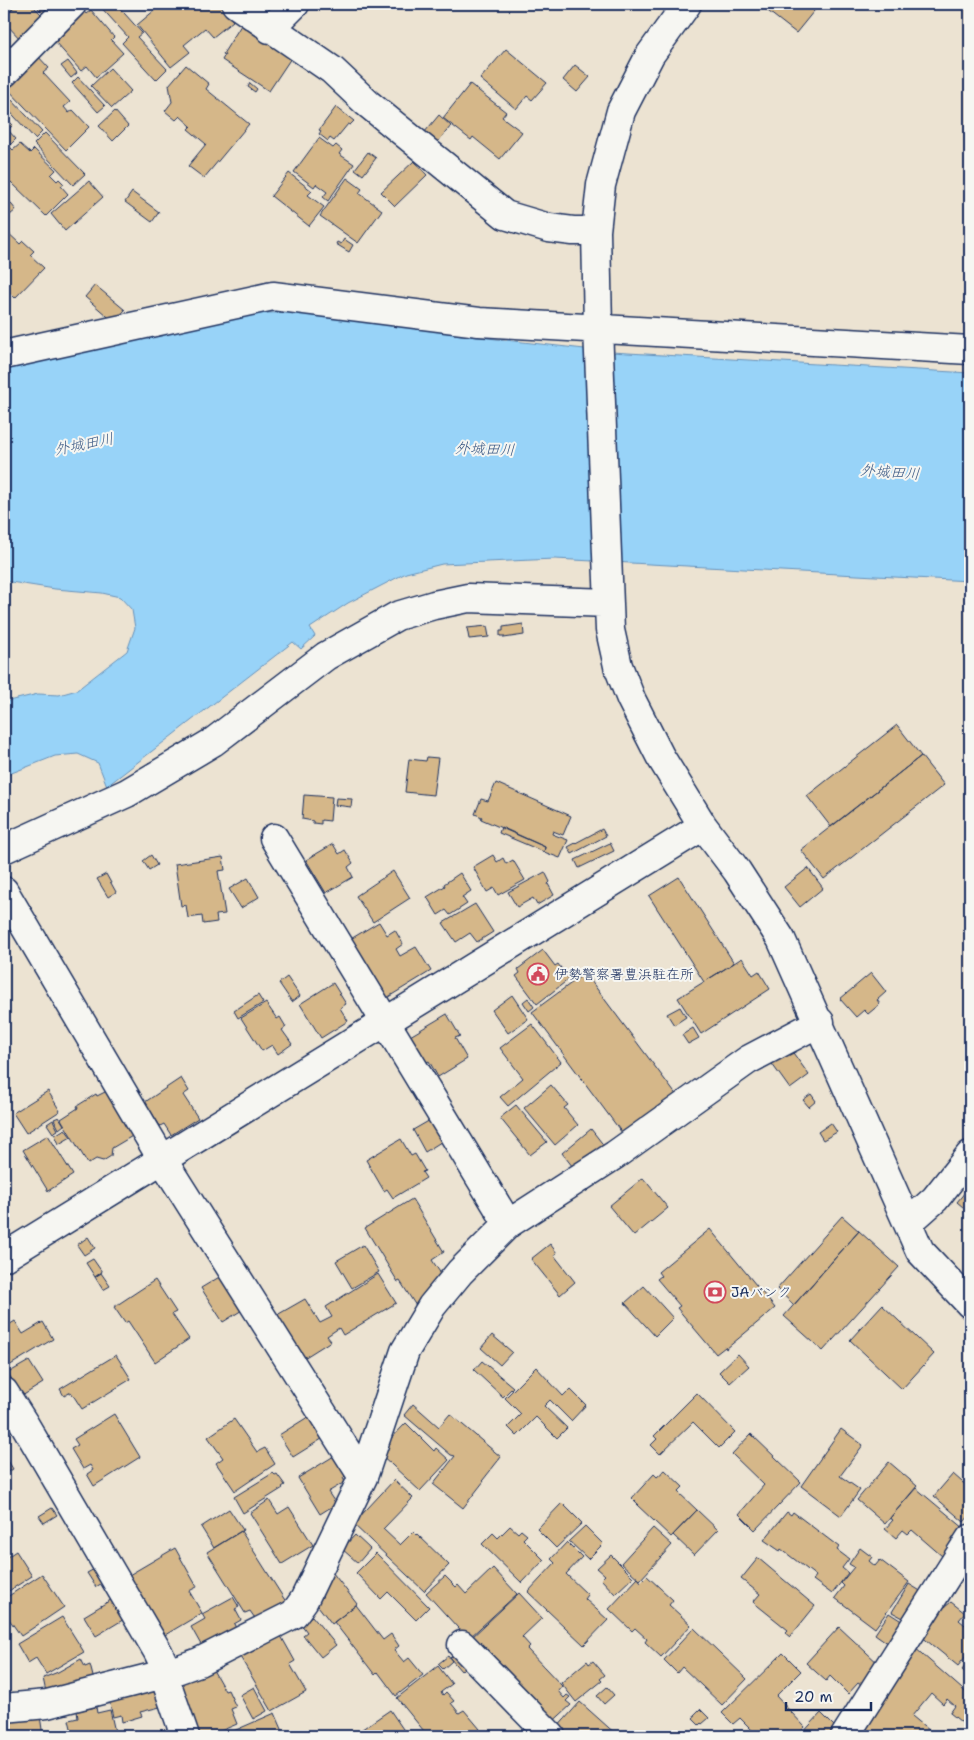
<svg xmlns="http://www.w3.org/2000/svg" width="974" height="1740" font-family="'Shantell Sans','Klee One',sans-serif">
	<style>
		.water { fill: #98d3f8; stroke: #6691ba }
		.building { fill: #d5b789; stroke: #1b2f5e }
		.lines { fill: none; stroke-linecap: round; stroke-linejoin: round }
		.minor-casing { stroke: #1b2f5e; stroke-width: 31 }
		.minor { stroke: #f6f6f2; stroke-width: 28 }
		.labels { text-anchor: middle; stroke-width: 4; stroke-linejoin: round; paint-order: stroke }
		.poi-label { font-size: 14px; fill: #1b2f5e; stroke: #f6f6f2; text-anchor: start }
		.water-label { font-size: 15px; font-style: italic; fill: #3a5884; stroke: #f6f6f2 }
	</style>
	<rect width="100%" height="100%" fill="#ece3d2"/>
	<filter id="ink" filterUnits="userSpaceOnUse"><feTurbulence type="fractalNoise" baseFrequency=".02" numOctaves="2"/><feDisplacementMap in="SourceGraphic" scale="10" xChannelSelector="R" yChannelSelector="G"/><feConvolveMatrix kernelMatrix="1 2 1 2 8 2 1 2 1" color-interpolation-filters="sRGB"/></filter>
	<g filter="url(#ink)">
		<path class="water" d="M319,312L461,335L611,352L970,373V581L555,559L442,564L406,573L348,603L310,628L315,636L301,649L293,642L107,786L98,763L78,754L55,756L4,776V702L38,694L59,695L77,690L127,651L135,628L132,610L120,597L102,593L55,589L4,581V368L40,362L213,314Z"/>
		<path class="building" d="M4,4H17L8,12L4,8Z
			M17,4H31L46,19L23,42L4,22V17Z
			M34,4H58L46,16Z
			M98,4H116L142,33L137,37L167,69L156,80L122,43L128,37Z
			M162,4H219L233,21L213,37L205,28L184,45L190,52L171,67L137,25Z
			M260,4H285L273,16Z
			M762,4H816L818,6L796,33L760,5Z
			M83,10L86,14L91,10L114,37L111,40L123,53L96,77L87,66L81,71L55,42L61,37L57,32Z
			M243,22L293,55L269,91L222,60L225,55L223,54Z
			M506,49L547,83L532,100L527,96L516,109L480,79Z
			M36,54L49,68L43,73L70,102L64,107L69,113L73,110L89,127L66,150L4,85Z
			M68,61L77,73L71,78L61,66Z
			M186,65L209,84L206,89L249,124L204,178L188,166L206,144L188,129L191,126L180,116L176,120L165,111L172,102L169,85Z
			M575,65L590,77L577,92L563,80Z
			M110,68L131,91L112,108L91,86Z
			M78,77L105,106L98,112L72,83Z
			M250,83L257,89L255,92L248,87Z
			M470,84L506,112L502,117L522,132L500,159L473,137L471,140L443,118Z
			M11,99L42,132L35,139L4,105Z
			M336,107L354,121L350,125L348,124L334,141L330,138L328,141L319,134L321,131L319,130Z
			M115,111L128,126L113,141L99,126Z
			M439,115L451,126L436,144L424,133Z
			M4,116L13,125L8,130L16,139L9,146L13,150L20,144L30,153L34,149L56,170L51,175L57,181L59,179L64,184L61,186L68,194L46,216L11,182L8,185L4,181Z
			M45,133L85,174L73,185L34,144Z
			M319,138L333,148L336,145L342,150L339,154L354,164L328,201L323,197L327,192L316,184L314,187L294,172Z
			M368,152L376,158L363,175L355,169Z
			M414,161L427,175L395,206L381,192Z
			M289,173L312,191L308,195L324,207L309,226L271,196Z
			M347,178L362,189L359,193L382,210L358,243L320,216Z
			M89,181L103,197L65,231L51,214Z
			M132,192L159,212L152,222L125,202Z
			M8,200L16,210L4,220V203Z
			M4,229L20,244L23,241L34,251L30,255L44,268L15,298L4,287Z
			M344,239L353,245L349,252L336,244L337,242L341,244Z
			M95,285L125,310L114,322L85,297Z
			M523,624L524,635L504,638V636H500V631H503V627Z
			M487,626L489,637L469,639L467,628Z
			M897,725L921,756L831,827L807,796Z
			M921,756L944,785L824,879L801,850Z
			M427,757L438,758L433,795L405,792L409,759L426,761Z
			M496,783L571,816L563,835L553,831L552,834L568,840L560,858L544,852L545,847L481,819L482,817L475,814L481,799L488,801Z
			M304,795L332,797L330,821L321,820V824L313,823V821L302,819Z
			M336,798L352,799L351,807L335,805Z
			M501,827L545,847L544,852L499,833Z
			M602,829L606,836L572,854L568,847Z
			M610,843L614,851L579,868L575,860Z
			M333,844L339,854L345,850L353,863L348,867L353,877L326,893L306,860Z
			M151,855L157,865L149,870L143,861Z
			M493,855L497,862L503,858L506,864L513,860L525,880L498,895L494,888L487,892L473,867Z
			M223,857L225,870L218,871L225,914L216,915L217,922L203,924L202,916L188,918L186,905L181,906L175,864Z
			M808,868L823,888L800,907L784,887Z
			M393,871L410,898L373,922L356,896Z
			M545,872L550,882L548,884L554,895L537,905L533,898L517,907L508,892Z
			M460,873L471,891L462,897L467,904L450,915L446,910L438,915L427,897L445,886L444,884Z
			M106,874L116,892L108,897L97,879Z
			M679,877L734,963L704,982L649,896Z
			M248,878L259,897L241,908L229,889Z
			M475,904L493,932L477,942L470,933L456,942L443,923Z
			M379,922L387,935L395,930L403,944L396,949L400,956L416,947L431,971L385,999L349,940Z
			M543,950L555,966L558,964L569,979L537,1004L516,976L520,973L518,969Z
			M742,958L753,975L759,971L770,989L701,1034L678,998Z
			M585,973L677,1096L625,1137L532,1012Z
			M871,973L886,992L877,1000L880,1004L868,1014L864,1010L856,1017L840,999Z
			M287,977L300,996L292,1002L279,983Z
			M333,983L346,1004L340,1008L348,1021L321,1038L300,1004Z
			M258,995L263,1003L238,1018L234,1011Z
			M512,995L528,1019L508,1033L492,1010Z
			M528,998L534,1007L529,1011L523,1002Z
			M266,1003L277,1019L280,1017L286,1027L282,1030L292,1044L278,1054L272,1045L262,1051L241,1018Z
			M680,1007L686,1017L674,1025L667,1014Z
			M447,1014L460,1036L455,1038L467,1059L438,1077L429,1061L421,1065L405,1039Z
			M532,1024L561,1062L508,1106L500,1097L523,1078L500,1048Z
			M693,1028L699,1038L688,1044L682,1035Z
			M791,1050L809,1075L790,1089L772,1064Z
			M181,1078L189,1091L183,1095L198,1118L171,1135L164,1124L160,1126L145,1102Z
			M551,1085L568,1105L564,1108L578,1125L555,1145L524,1108Z
			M48,1091L60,1111L26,1133L13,1113Z
			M107,1091L134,1135L112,1148L111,1156L103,1161L96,1159L88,1164L61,1119L78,1108L77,1106L96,1094L97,1096Z
			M811,1094L816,1101L809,1107L803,1100Z
			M516,1105L547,1142L530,1155L500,1118Z
			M59,1117L64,1125L59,1129L54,1119Z
			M432,1119L444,1140L425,1152L413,1130Z
			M53,1120L58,1130L53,1133L47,1124Z
			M831,1123L837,1132L823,1140L818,1132Z
			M65,1129L71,1137L59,1144L55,1135Z
			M591,1129L605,1147L576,1171L562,1153Z
			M48,1135L73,1175L48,1191L23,1150Z
			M401,1139L411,1156L415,1154L425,1171L422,1172L426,1178L393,1198L387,1189L384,1191L366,1160Z
			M643,1178L668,1208L634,1236L609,1206Z
			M970,1186V1213L957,1202Z
			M412,1199L444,1252L432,1260L443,1277L418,1309L400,1281L398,1282L365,1228Z
			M842,1216L859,1231L794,1305L777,1289Z
			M710,1229L775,1308L726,1349L725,1347L716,1354L677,1308L680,1306L657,1279L661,1276L658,1272Z
			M859,1231L899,1267L823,1351L784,1316Z
			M88,1237L95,1248L84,1255L77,1245Z
			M550,1244L557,1253L554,1255L575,1282L560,1295L531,1259Z
			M363,1245L379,1272L352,1288L336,1261Z
			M93,1259L102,1272L95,1277L86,1263Z
			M101,1273L110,1286L103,1290L95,1277Z
			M226,1273L247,1307L223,1322L201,1288Z
			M378,1274L396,1303L343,1335L339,1328L327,1336L331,1341L304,1358L298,1348L295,1350L277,1315L305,1299L320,1323L332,1317L326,1307Z
			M155,1280L176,1312L172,1314L189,1339L155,1362L128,1321L125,1323L114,1307Z
			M644,1286L673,1318L655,1336L625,1303Z
			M882,1305L934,1354L902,1389L850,1340Z
			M15,1321L23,1334L43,1322L53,1339L4,1369V1328Z
			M492,1335L512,1352L500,1365L481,1348Z
			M738,1354L749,1366L730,1383L719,1372Z
			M116,1355L131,1379L82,1409L71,1392L64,1396L60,1389Z
			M29,1361L43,1383L22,1396L8,1373Z
			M482,1361L513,1387L503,1397L474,1370Z
			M536,1367L563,1396L570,1389L586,1405L571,1421L550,1400L544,1406L567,1428L557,1438L536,1417L517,1436L508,1427L521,1414L505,1398Z
			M697,1393L735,1432L719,1448L693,1422L660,1454L651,1445L657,1439L654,1436Z
			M413,1404L439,1427L450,1414L501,1457L483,1480L484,1481L463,1508L433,1484L455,1456L451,1455L404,1415Z
			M114,1414L140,1457L94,1486L87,1474L93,1470L90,1465L83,1469L71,1449L78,1445L74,1439Z
			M311,1415L325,1437L293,1457L279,1435Z
			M234,1419L257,1452L265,1448L275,1464L235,1491L216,1463L223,1458L208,1437Z
			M406,1423L434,1451L436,1448L449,1460L420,1491L378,1452Z
			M841,1429L863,1445L840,1476L860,1490L841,1516L801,1486Z
			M751,1434L801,1482L755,1530L739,1514L764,1485L732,1454Z
			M4,1454L13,1469L4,1475Z
			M334,1456L346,1475L343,1478L345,1482L328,1492L336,1504L320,1514L298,1478Z
			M889,1462L917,1486L885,1524L857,1500Z
			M665,1470L683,1487L678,1492L697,1510L671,1537L637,1505L638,1504L632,1498L654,1474L657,1477Z
			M273,1473L275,1475L277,1474L285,1485L282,1487L283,1488L243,1513L234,1497Z
			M953,1474L970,1489V1515L964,1522L934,1496Z
			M394,1480L413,1498L383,1529L400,1545L413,1532L416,1535L417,1534L449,1565L424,1591L353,1524Z
			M916,1488L965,1529L942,1556L912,1530L908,1534L903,1530L896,1538L885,1529L893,1520L890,1518Z
			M269,1500L278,1514L289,1507L313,1545L282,1564L250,1513Z
			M562,1503L582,1523L556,1548L537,1529Z
			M52,1508L57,1515L44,1523L39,1516Z
			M229,1509L243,1530L214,1548L201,1527Z
			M697,1510L718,1530L694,1555L673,1535Z
			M787,1512L791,1515L793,1512L839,1547L837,1550L849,1559L842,1568L848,1573L832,1594L813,1580L816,1576L781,1549L780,1551L764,1540Z
			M510,1526L518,1533L521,1530L527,1535L523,1539L544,1560L522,1583L482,1544L493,1533L498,1538Z
			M585,1526L603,1544L588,1559L569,1541Z
			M653,1528L672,1545L640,1580L621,1563Z
			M241,1531L288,1605L259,1624L250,1611L245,1613L207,1552Z
			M355,1535L370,1549L358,1563L342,1549Z
			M567,1542L582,1557L566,1574L588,1595L585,1599L608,1620L584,1645L528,1592L555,1563L551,1559Z
			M175,1548L197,1587L189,1591L202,1613L165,1635L129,1575Z
			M860,1548L872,1557L869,1561L875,1566L880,1560L909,1582L875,1628L835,1598L844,1586L841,1583L854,1567L849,1564Z
			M16,1551L32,1576L4,1594V1559Z
			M376,1553L429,1607L416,1620L388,1592L381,1599L356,1573Z
			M611,1555L633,1577L615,1594L601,1579L605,1575L597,1568Z
			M758,1558L815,1606L790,1637L785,1633L788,1630L753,1602L760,1594L741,1579Z
			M100,1566L108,1579L96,1587L87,1573Z
			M329,1568L357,1604L332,1624L315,1602Z
			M493,1568L517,1594L468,1639L426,1593L445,1576L456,1587L458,1585L466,1594Z
			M42,1574L64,1607L21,1636L4,1612V1599Z
			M647,1576L673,1600L669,1605L691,1625L661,1657L645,1642L647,1639L635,1628L632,1631L609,1609L638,1578L641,1582Z
			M909,1584L922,1592L905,1619L892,1612Z
			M519,1593L542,1618L522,1637L530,1646L527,1649L562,1686L558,1691L564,1698L567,1695L570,1697L566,1701L571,1705L548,1726L471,1638Z
			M233,1597L239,1607L235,1609L241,1620L234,1624L239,1634L205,1652L191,1627L205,1619L202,1614Z
			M114,1598L126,1618L96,1636L84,1616Z
			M941,1602L945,1607L951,1602L965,1613L959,1620L970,1629V1651L958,1666L921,1636Z
			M356,1605L383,1640L391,1634L399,1646L394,1650L404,1662L409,1658L423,1675L396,1696L378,1672L375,1675L334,1622Z
			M889,1613L903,1622L889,1644L875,1634Z
			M312,1616L336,1645L321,1657L303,1635L307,1632L301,1624Z
			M62,1617L84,1652L46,1674L36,1658L28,1663L17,1644Z
			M839,1627L880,1665L861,1685L858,1683L848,1694L830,1676L826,1681L806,1663Z
			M694,1628L747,1679L722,1705L682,1667L677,1673L664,1660Z
			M274,1635L277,1639L281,1636L295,1661L290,1664L306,1692L272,1711L239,1655Z
			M914,1647L970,1696V1736H964L961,1733L966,1726L950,1713L955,1706L947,1699L943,1704L931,1693L912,1716L936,1736H877L864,1728Z
			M458,1651L465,1667L461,1671L450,1658Z
			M783,1653L801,1671L776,1696L805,1727L796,1736H758L740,1718L733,1724L722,1713Z
			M448,1656L452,1661L443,1669L438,1664Z
			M81,1659L85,1667L90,1665L95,1684L47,1697L43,1678L58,1672Z
			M970,1660V1676L962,1670Z
			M587,1661L589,1664L593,1661L605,1675L600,1679L602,1681L576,1702L561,1683Z
			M438,1666L452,1684L441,1692L443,1695L446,1692L454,1701L451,1703L459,1713L464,1710L480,1729L471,1736H428L397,1698Z
			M213,1670L225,1691L228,1690L236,1707L231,1709L237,1724L209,1736H201L178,1685Z
			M254,1687L267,1711L253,1719L240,1695Z
			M607,1687L614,1695L604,1704L597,1696Z
			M160,1688L164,1706L140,1712L142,1716L122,1722L121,1715L113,1717L109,1700Z
			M580,1702L618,1736H564L556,1729Z
			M96,1707L97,1713L110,1710L115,1732L121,1730L122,1736H73L69,1720L78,1718L77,1711Z
			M700,1709L709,1718L702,1724L701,1723L699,1725L693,1719L695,1717L694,1715Z
			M390,1710L405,1732L399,1736H352Z
			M275,1713L285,1736H222Z
			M821,1713L838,1730L832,1736H800Z
			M40,1716L43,1736H4V1721Z"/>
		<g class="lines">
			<g class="minor-casing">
				<path id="minor" d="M236,4L332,70L367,103L505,215L549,228L573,231H596
					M687,4L650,55L621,111L601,185L596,231L598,328L610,630L618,666L631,699L660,756L703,826L737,871L781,939L920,1251L970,1304
					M270,29L295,4
					M4,73L72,4
					M4,355L273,296L479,322L970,350
					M274,838L508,1224
					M4,849L127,793L213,742L326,656L397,616L434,605L468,598L609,603
					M4,891L162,1159L363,1477
					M908,1223L935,1199L970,1155
					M4,1257L703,826
					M4,1392L25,1425L158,1652L168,1673L167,1684L185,1736
					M462,1645L551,1736
					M4,1708L47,1704L168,1673L199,1662L294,1614L304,1600L363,1477L405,1351L432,1306L460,1272L508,1224L615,1155L748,1060L820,1022
					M845,1736L970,1539"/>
			</g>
			<use href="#minor" class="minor"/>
		</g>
	</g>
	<defs>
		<g id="civic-ring" transform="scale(1.125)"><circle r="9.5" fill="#f6f6f2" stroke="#d1495b" stroke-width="1.5"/><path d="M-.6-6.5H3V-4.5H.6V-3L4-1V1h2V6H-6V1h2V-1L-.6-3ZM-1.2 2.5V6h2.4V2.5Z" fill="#d1495b"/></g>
		<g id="bank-ring" transform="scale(1.125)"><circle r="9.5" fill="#f6f6f2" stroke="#d1495b" stroke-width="1.5"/><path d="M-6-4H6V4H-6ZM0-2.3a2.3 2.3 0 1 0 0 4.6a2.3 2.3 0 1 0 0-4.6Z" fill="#d1495b"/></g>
	</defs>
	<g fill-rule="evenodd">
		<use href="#civic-ring" x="538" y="974"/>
		<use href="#bank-ring" x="715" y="1292"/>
	</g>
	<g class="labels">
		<g class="poi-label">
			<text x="554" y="979">伊勢警察署豊浜駐在所</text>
			<text x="731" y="1297">JAバンク</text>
		</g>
		<g class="water-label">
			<text transform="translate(84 444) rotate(-11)" y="5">外城田川</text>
			<text transform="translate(485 449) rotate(2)" y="5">外城田川</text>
			<text transform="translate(890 472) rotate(4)" y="5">外城田川</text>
		</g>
	</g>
	<rect width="974" height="1740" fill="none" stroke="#f6f6f2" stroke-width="20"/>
	<rect x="10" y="10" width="954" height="1720" fill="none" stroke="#1b2f5e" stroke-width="2" filter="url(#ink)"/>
	<path d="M786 1702v8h85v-8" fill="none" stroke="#1b2f5e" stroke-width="2.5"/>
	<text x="794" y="1702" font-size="15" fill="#1b2f5e" stroke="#f6f6f2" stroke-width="4" paint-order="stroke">20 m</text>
</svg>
